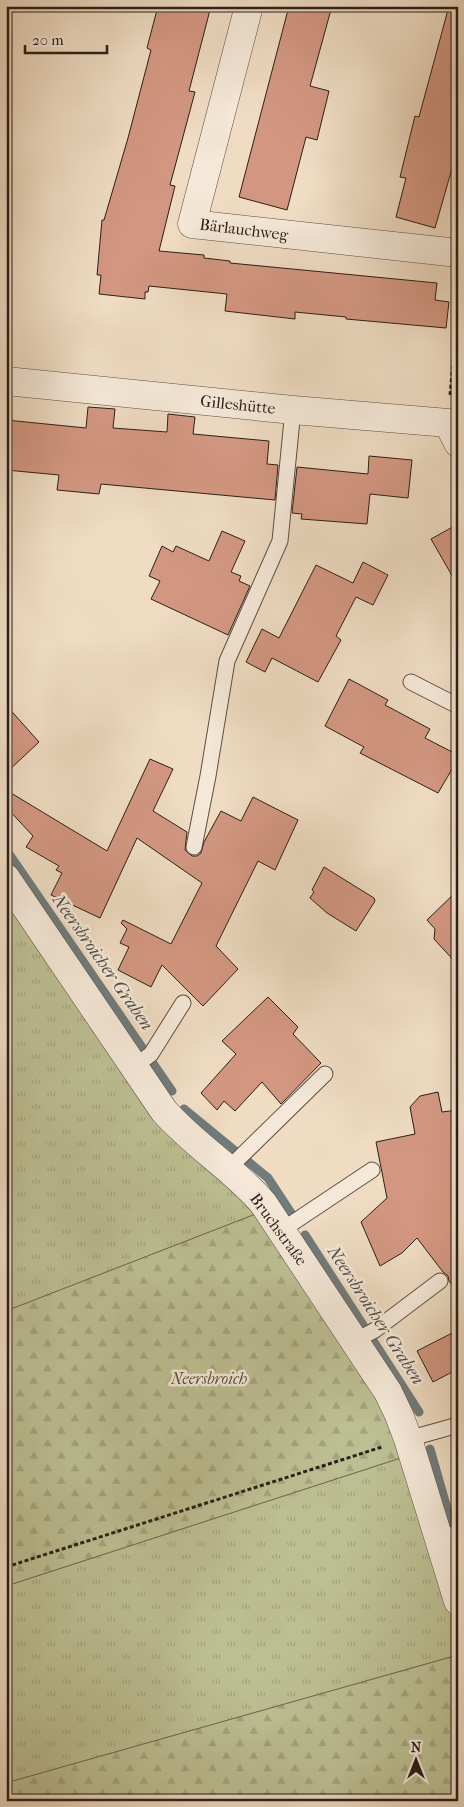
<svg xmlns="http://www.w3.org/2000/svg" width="464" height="1807" font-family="'IM FELL French Canon',serif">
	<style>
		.grass { fill: url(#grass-tufts); stroke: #746f56 }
		.forest { fill: url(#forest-firs); stroke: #746f56 }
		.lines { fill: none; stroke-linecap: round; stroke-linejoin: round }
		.stream { stroke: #707b7c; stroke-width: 9 }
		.building { fill: #d39781; stroke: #2b1f19 }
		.lane-casing { stroke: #5c4e44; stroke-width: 17 }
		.street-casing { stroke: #5c4e44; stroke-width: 29 }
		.path { stroke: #2b1f19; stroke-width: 3; stroke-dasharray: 4 2.5; stroke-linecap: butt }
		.lane { stroke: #f5e8d8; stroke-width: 15 }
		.street { stroke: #f5e8d8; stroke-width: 28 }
		.labels { text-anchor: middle; stroke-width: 5; stroke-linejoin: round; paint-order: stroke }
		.street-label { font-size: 16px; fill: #2b1f19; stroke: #f5e8d8 }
		.park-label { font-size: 16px; font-style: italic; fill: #564f3d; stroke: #f5e8d8 }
		.water-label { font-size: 18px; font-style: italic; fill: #4e4d4b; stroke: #f5e8d8 }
	</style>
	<defs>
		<pattern id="grass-tufts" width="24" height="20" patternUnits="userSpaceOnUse" patternTransform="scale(1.25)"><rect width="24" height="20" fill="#bcbf92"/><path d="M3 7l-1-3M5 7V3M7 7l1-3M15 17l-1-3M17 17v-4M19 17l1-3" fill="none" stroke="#a2a47d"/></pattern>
		<pattern id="forest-firs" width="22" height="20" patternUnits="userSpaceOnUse" patternTransform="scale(1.25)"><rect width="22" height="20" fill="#bcbf92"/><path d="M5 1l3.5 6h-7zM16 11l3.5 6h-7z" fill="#a2a47d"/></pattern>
	</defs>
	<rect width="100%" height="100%" fill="#efdcc3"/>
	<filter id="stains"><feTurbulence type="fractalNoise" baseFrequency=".004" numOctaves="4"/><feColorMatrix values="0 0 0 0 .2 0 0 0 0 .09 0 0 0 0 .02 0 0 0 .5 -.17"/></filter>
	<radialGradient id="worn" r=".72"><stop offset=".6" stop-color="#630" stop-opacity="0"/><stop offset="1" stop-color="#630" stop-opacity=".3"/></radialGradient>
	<path class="grass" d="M6,879L90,1020L261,1212L6,1311Z
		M413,1454L458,1601V1655L6,1783V1586Z"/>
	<path class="forest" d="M261,1212L413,1454L6,1586V1311Z
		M458,1655V1801H6V1783Z"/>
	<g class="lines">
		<path class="stream" d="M7,851L172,1091
			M184,1109L268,1178L293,1216
			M305,1235L419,1412
			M430,1449L458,1547"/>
	</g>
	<path class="building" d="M158,6H211L189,91L195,92L170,185L175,186L159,251L204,255V258L230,261V263L437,283L435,300L449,302L446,328L346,319V317L295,312V319L225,311L227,294L149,286L148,292H145V299L99,294L101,275H97L102,220H104L128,138L151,50L147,48Z
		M289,6H332L310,86L329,91L317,140L306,137L287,210L239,197Z
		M449,6H458V166L453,165L435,228L396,217L406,178L400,177L415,116L419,117Z
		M88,407L115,409L113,428L167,432L168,414L195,417L193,434L269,441L267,464L278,465L275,500L101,484L99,494L57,490L59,475L6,470V420L86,428Z
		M369,456L412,460L408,498L370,494L367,524L301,519L302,514L292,513L297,467L368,474Z
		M458,524V586L431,539Z
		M222,531L245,541L231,572L241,576L239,581L250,586L228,635L151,599L160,581L149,576L162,546L173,552L176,546L209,561Z
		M363,562L388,575L373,605L356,597L336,636L341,640L318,682L272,658L265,672L246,662L262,629L279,638L316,565L353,583Z
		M349,679L388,700L385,705L430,729L425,738L458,755V759L438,793L360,753L364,747L325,726Z
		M6,705L39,742L6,773Z
		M150,759L173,769L153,811L187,832L185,850L192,856H197L201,853L204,842L221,811L241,821L253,797L298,820L275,870L258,861L216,946L238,969L203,1006L162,965L151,987L118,970L129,947L120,943L127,929L121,923L123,920L171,944L202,883L137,838L100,918L51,895L62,873L56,870L59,866L26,847L33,836L6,807V790L107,851Z
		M324,867L374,898L375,901L356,931L327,913L310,898L314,892L312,890Z
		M458,890V965L434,939L435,929L427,920Z
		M268,997L298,1027L293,1034L321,1063L281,1104L262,1082L235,1111L224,1101L217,1110L201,1093L236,1054L222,1041Z
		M438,1092L442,1112L458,1110V1292L449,1281L448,1276L443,1272L417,1238L402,1253L380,1266L361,1222L387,1198L376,1142L415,1134L410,1107L420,1096Z
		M458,1330V1369L433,1382L417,1351Z"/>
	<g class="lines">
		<g class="lane-casing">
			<path id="lane" d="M411,682L458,706
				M194,847L208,776L227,661L280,541L293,410
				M134,1067L151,1054L183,1003
				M228,1169L325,1074
				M282,1230L372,1170
				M355,1341L375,1330L440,1281
				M408,1439L458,1425
				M439,1539L458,1533"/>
		</g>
		<g class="street-casing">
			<path id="street" d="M249,6L192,224L458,253
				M6,381L293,410L448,423L458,443
				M6,878L164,1111C194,1145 234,1169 263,1203L388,1392L399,1415L408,1439L458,1601"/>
		</g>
		<path class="path" d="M450,395L458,309
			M6,1567L382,1447"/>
		<use href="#lane" class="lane"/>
		<use href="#street" class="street"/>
	</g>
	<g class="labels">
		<g class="street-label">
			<text transform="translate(244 229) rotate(7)" y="6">Bärlauchweg</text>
			<text transform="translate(238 404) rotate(6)" y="6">Gilleshütte</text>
			<text transform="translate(279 1229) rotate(54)" y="6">Bruchstraße</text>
		</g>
		<g class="park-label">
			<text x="209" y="1384">Neersbroich</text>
		</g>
		<g class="water-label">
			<text transform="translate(103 962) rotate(55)" y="6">Neersbroicher Graben</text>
			<text transform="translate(376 1315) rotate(57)" y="6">Neersbroicher Graben</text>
		</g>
	</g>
	<rect width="464" height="1807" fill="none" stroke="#efdcc3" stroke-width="25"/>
	<rect x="8" y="8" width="449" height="1792" fill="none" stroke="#2b1f19" stroke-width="2.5"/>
	<rect x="12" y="12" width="439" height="1782" fill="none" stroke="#2b1f19"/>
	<g transform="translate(416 1760)" stroke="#f5e8d8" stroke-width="4" paint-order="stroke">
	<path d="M0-4L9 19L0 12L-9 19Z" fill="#2b1f19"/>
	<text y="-8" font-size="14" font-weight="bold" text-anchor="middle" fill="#2b1f19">N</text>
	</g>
	<path d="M25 45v8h82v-8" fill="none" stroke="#2b1f19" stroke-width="2.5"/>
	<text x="32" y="45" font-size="15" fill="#2b1f19" stroke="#f5e8d8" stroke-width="4" paint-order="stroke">20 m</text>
	<rect width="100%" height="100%" filter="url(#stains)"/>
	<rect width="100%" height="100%" fill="url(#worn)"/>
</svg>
